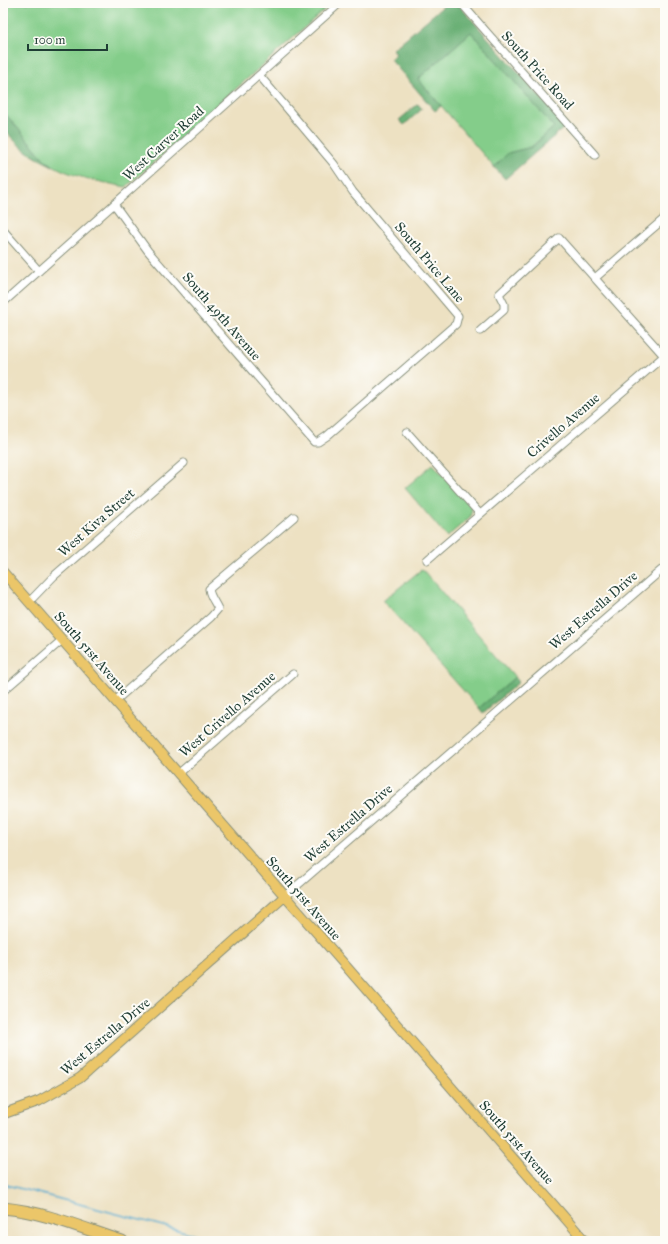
<svg xmlns="http://www.w3.org/2000/svg" width="668" height="1244" font-family="'IM FELL Great Primer',serif">
	<style>
		.green { fill: #84cd8a; stroke: #52855f }
		.forest { fill: #6bb076; stroke: #457655 }
		.lines { fill: none; stroke-linecap: round; stroke-linejoin: round }
		.stream { stroke: #57add3; stroke-width: 1.5 }
		.minor-casing { stroke: #868f7b; stroke-width: 9 }
		.major-casing { stroke: #868f7b; stroke-width: 11 }
		.highway-casing { stroke: #868f7b; stroke-width: 13 }
		.minor { stroke: #fff; stroke-width: 7 }
		.major { stroke: #ebc669; stroke-width: 9 }
		.highway { stroke: #ebc669; stroke-width: 11 }
		.labels { text-anchor: middle; stroke-width: 4; stroke-linejoin: round; paint-order: stroke }
		.street-label { font-size: 14px; fill: #1f3d34; stroke: #fdfcf7 }
	</style>
	<rect width="100%" height="100%" fill="#fdfcf7"/>
	<filter id="ink" filterUnits="userSpaceOnUse"><feTurbulence type="fractalNoise" baseFrequency=".025" numOctaves="2"/><feDisplacementMap in="SourceGraphic" scale="8" xChannelSelector="R" yChannelSelector="G"/><feConvolveMatrix kernelMatrix="1 2 1 2 8 2 1 2 1" color-interpolation-filters="sRGB"/></filter>
	<filter id="wash" filterUnits="userSpaceOnUse"><feTurbulence type="fractalNoise" baseFrequency=".012" numOctaves="4" result="noise"/><feDisplacementMap in="SourceGraphic" scale="16" xChannelSelector="R" yChannelSelector="G"/><feGaussianBlur stdDeviation="0.9" result="paint"/><feColorMatrix in="noise" values="0 0 0 0 0 0 0 0 0 0 0 0 0 0 0 0 0 1.4 0 .05"/><feComposite in="paint" operator="in"/></filter>
	<g filter="url(#wash)">
		<rect width="100%" height="100%" fill="#ede1c2"/>
		<path class="green" d="M3,3H332L126,187C98,181 68,177 45,160L3,111Z
			M471,32L554,127L531,147L508,153L494,167L418,79Z
			M433,464L472,508L470,517L447,537L405,488Z
			M422,569L515,677L479,708L383,601Z"/>
		<path class="forest" d="M447,3H457L566,126L505,179L494,167L508,153L532,147L554,127L471,32L418,79L441,106L435,111L390,59L396,54L393,49Z
			M418,104L422,109L404,125L399,120Z
			M3,111L45,160L53,166C28,154 21,149 3,128Z
			M515,677L519,682L483,713L479,708Z"/>
		<g class="lines">
			<path class="stream" d="M3,1184L220,1241"/>
		</g>
	</g>
	<g filter="url(#ink)">
		<g class="lines">
			<g class="minor-casing">
				<path id="minor" d="M461,3L595,155
					M114,204L148,251L314,442H318L327,436L456,324L458,316L353,192L334,164L259,75
					M3,230L39,271
					M595,278L665,218
					M3,303L340,3
					M480,331L504,310V304L499,294L559,238L665,357
					M407,432L480,514
					M427,560L664,356
					M29,602L54,576L184,463
					M3,691L62,640
					M115,701L211,617L218,609C215,602 210,597 209,589L294,517
					M178,774L293,674
					M285,896L665,567"/>
			</g>
			<g class="major-casing">
				<path id="major" d="M3,572L585,1241
					M3,1114L39,1101L80,1078L285,896"/>
			</g>
			<g class="highway-casing">
				<path id="highway" d="M3,1208C45,1212 82,1228 122,1241"/>
			</g>
			<use href="#minor" class="minor"/>
			<use href="#major" class="major"/>
			<use href="#highway" class="highway"/>
		</g>
	</g>
	<g class="labels">
		<g class="street-label">
			<text transform="translate(538 70) rotate(48)" y="5">South Price Road</text>
			<text transform="translate(163 143) rotate(-42)" y="5">West Carver Road</text>
			<text transform="translate(430 262) rotate(50)" y="5">South Price Lane</text>
			<text transform="translate(222 316) rotate(49)" y="5">South 49th Avenue</text>
			<text transform="translate(563 425) rotate(-41)" y="5">Crivello Avenue</text>
			<text transform="translate(96 522) rotate(-41)" y="5">West Kiva Street</text>
			<text transform="translate(593 610) rotate(-41)" y="5">West Estrella Drive</text>
			<text transform="translate(92 653) rotate(49)" y="5">South 51st Avenue</text>
			<text transform="translate(227 714) rotate(-41)" y="5">West Crivello Avenue</text>
			<text transform="translate(348 823) rotate(-41)" y="5">West Estrella Drive</text>
			<text transform="translate(304 898) rotate(49)" y="5">South 51st Avenue</text>
			<text transform="translate(105 1036) rotate(-40)" y="5">West Estrella Drive</text>
			<text transform="translate(517 1142) rotate(49)" y="5">South 51st Avenue</text>
		</g>
	</g>
	<rect width="668" height="1244" fill="none" stroke="#fdfcf7" stroke-width="16"/>
	<path d="M28 44v6h79v-6" fill="none" stroke="#1f3d34" stroke-width="2"/>
	<text x="34" y="44" font-size="12" fill="#1f3d34" stroke="#fdfcf7" stroke-width="3" paint-order="stroke">100 m</text>
</svg>
